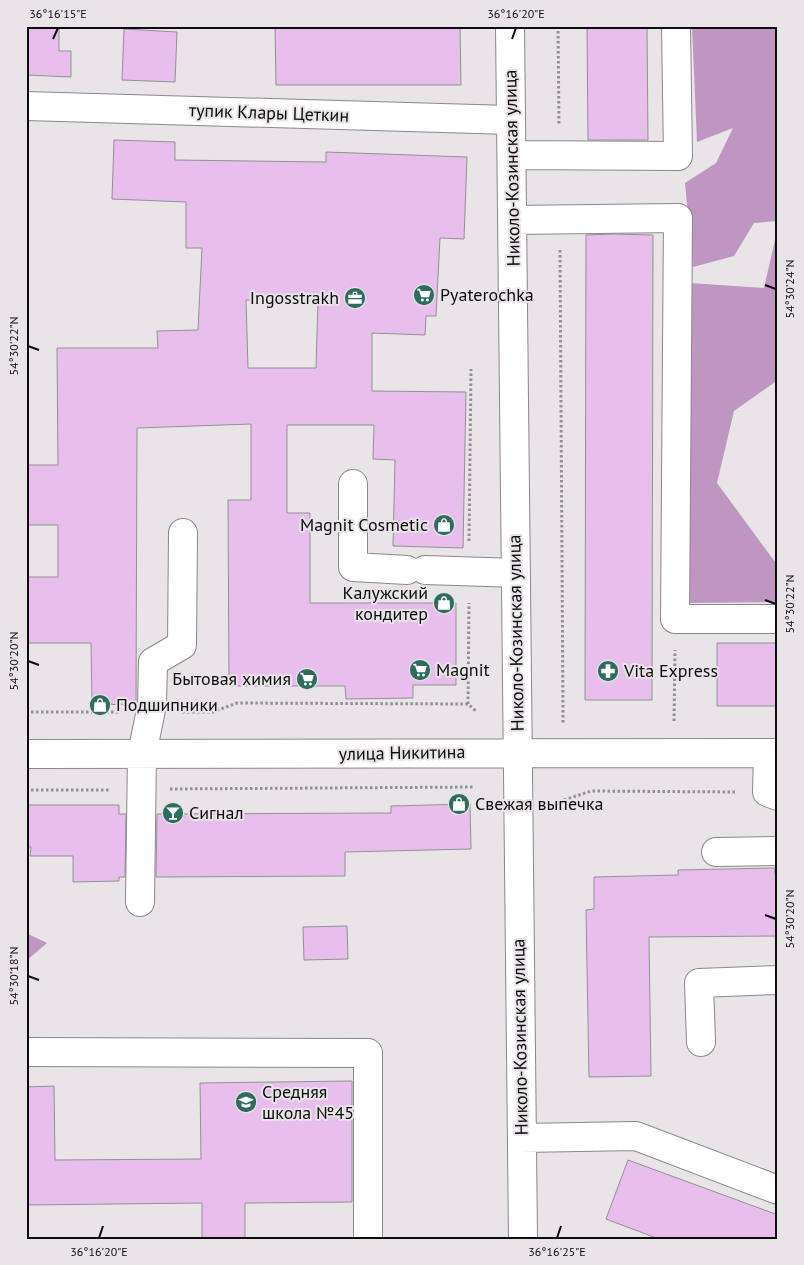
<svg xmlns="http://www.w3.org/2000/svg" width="804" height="1265" font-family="'PT Sans',sans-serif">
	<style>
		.forest { fill: #bf96c2 }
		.building { fill: #e8beec; stroke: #949094; fill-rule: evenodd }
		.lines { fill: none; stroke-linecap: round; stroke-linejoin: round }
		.minor-casing { stroke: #8b878b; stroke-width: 30 }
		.path { stroke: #928f92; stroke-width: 3; stroke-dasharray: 2.5 2.5; stroke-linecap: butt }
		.minor { stroke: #fff; stroke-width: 28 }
		.ticks { fill: none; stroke: #0d0b0d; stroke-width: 2 }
		.labels { text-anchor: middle; stroke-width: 4; stroke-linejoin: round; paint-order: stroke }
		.street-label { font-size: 18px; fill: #0d0b0d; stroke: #e8e4e8 }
		.poi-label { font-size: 18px; fill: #0d0b0d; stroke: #e8e4e8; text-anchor: start }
		.neatline { fill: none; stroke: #0d0b0d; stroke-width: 2 }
		.ticks-label { font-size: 12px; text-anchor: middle; fill: #0d0b0d }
	</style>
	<rect width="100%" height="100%" fill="#e8e4e8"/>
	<path class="forest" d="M692,26H778V221L754,223L734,256L693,267L685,183L716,163L733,128L697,142Z
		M775,240H778V380L734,411L717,483L778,566V602L689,603L690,283L764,288Z
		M26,933L47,943L26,961Z"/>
	<path class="building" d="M26,26H59V51H71V77L26,75Z
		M275,26H460L461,85H276Z
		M587,26H647L648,140H588Z
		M124,29L177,32L175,82L122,80Z
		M114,140L175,142V160L326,162V152L467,157L464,239L440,238L436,316H426L425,335L372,333V391L466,392L463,548L393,546L395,460L373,459L374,425H287V513H310V603H456V685H413V698L346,699L345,686H229L228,500H251V424L137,428L136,704L92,705L91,643H26V577H58V525H26V465H58L57,348H158L157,331L198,330L202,248H186V202L112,199ZM246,300L318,301L316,368H248Z
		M614,234L653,235L652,700H585L586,235Z
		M717,643H778V706H717Z
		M470,804L471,849L345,852V876L156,877L157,814L391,813V806Z
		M26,805H119V814H126L125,877H119V881L73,882V856H30L31,847H26Z
		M775,868V874H778V936L649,937L651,1076L589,1077L586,910L594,909V877L678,875V870Z
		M347,926L348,959L304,960L303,927Z
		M352,1081V1202L245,1203V1239H202V1203L26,1205V1087L54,1086L55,1160L201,1159L200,1083Z
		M628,1160L778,1215V1239H659L606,1219Z"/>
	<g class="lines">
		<g class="minor-casing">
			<path id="minor" d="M510,26L523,1239
				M26,106L511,120
				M512,155L678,156L676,26
				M512,220L678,218L675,619H778
				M353,484V567L407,570
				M425,570L515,573
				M768,753L767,792L778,796
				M26,754C277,755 527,752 778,753
				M716,852L778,851
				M140,902L142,754L152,705L153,662L182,645L183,533
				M701,1042L699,983L778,980
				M26,1052L368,1053V1239
				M522,1138L636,1136L778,1190"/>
		</g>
		<path class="path" d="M558,26L559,126
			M560,250L563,712V723H565
			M469,541L471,369
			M468,704L469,603
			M26,712H121
			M182,712H213L237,703L468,704L477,712
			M674,721L675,650
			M170,789L475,787
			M26,790H111
			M564,800L591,791L737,792"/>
		<use href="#minor" class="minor"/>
	</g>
	<path class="ticks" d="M53,39L58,28M512,39L516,28M765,285L776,289M28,346L39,350M765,600L776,604M28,661L39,665M765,915L776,919M28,976L39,980M99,1238L103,1226M557,1238L561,1226"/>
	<defs>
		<g id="supermarket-disc" transform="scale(1.125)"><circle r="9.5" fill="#2c6d5d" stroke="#e8e4e8"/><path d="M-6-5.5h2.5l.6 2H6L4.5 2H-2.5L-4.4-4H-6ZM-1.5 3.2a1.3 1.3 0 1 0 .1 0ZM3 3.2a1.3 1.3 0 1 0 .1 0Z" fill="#fff"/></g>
		<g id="office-disc" transform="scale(1.125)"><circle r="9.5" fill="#2c6d5d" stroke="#e8e4e8"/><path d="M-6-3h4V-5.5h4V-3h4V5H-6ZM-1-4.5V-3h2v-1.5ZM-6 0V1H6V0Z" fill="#fff"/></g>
		<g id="shop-disc" transform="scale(1.125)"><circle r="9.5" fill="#2c6d5d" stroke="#e8e4e8"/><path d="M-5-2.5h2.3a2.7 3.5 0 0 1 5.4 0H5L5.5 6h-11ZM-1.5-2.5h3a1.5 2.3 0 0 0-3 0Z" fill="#fff"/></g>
		<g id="pharmacy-disc" transform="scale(1.125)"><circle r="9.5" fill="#2c6d5d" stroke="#e8e4e8"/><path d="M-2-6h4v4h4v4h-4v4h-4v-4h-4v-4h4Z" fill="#fff"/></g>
		<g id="bar-disc" transform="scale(1.125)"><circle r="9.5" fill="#2c6d5d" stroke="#e8e4e8"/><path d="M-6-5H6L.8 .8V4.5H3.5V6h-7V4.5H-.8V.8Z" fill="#fff"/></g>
		<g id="school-disc" transform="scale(1.125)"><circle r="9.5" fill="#2c6d5d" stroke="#e8e4e8"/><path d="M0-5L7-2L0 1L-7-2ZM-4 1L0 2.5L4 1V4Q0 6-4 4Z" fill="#fff"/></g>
	</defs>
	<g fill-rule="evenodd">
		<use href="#supermarket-disc" x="424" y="295"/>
		<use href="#office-disc" x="355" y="298"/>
		<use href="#shop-disc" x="444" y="525"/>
		<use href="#shop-disc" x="444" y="603"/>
		<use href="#supermarket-disc" x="420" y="670"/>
		<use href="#pharmacy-disc" x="608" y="671"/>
		<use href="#supermarket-disc" x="307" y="679"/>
		<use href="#shop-disc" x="100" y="705"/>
		<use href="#shop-disc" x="459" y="804"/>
		<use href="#bar-disc" x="173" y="813"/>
		<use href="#school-disc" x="246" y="1102"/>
	</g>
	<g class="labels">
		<g class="street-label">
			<text transform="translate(269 113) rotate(2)" y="6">тупик Клары Цеткин</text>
			<text transform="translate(512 168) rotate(-91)" y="6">Николо-Козинская улица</text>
			<text transform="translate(516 633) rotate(-91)" y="6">Николо-Козинская улица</text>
			<text transform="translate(402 753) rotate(-1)" y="6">улица Никитина</text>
			<text transform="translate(520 1037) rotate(-91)" y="6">Николо-Козинская улица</text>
		</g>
		<g class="poi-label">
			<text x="440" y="301">Pyaterochka</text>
			<text x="339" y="304" text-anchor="end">Ingosstrakh</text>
			<text x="428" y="531" text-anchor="end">Magnit Cosmetic</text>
			<text x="428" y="599" text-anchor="end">Калужский<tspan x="428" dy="21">кондитер</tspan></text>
			<text x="436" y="676">Magnit</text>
			<text x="624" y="677">Vita Express</text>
			<text x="291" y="685" text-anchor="end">Бытовая химия</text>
			<text x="116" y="711">Подшипники</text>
			<text x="475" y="810">Свежая выпечка</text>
			<text x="189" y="819">Сигнал</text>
			<text x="262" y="1098">Средняя<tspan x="262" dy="21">школа №45</tspan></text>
		</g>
	</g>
	<rect width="804" height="1265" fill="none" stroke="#e8e4e8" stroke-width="55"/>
	<rect x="28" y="28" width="748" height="1210" class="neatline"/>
	<g class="ticks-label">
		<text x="58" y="18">36°16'15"E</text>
		<text x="516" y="18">36°16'20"E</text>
		<text transform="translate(790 289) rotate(-90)" y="4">54°30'24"N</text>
		<text transform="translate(14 346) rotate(-90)" y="4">54°30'22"N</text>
		<text transform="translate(790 604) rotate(-90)" y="4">54°30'22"N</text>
		<text transform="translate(14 661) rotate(-90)" y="4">54°30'20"N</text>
		<text transform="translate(790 919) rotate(-90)" y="4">54°30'20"N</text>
		<text transform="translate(14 976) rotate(-90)" y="4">54°30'18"N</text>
		<text x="99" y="1256">36°16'20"E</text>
		<text x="557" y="1256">36°16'25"E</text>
	</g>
</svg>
